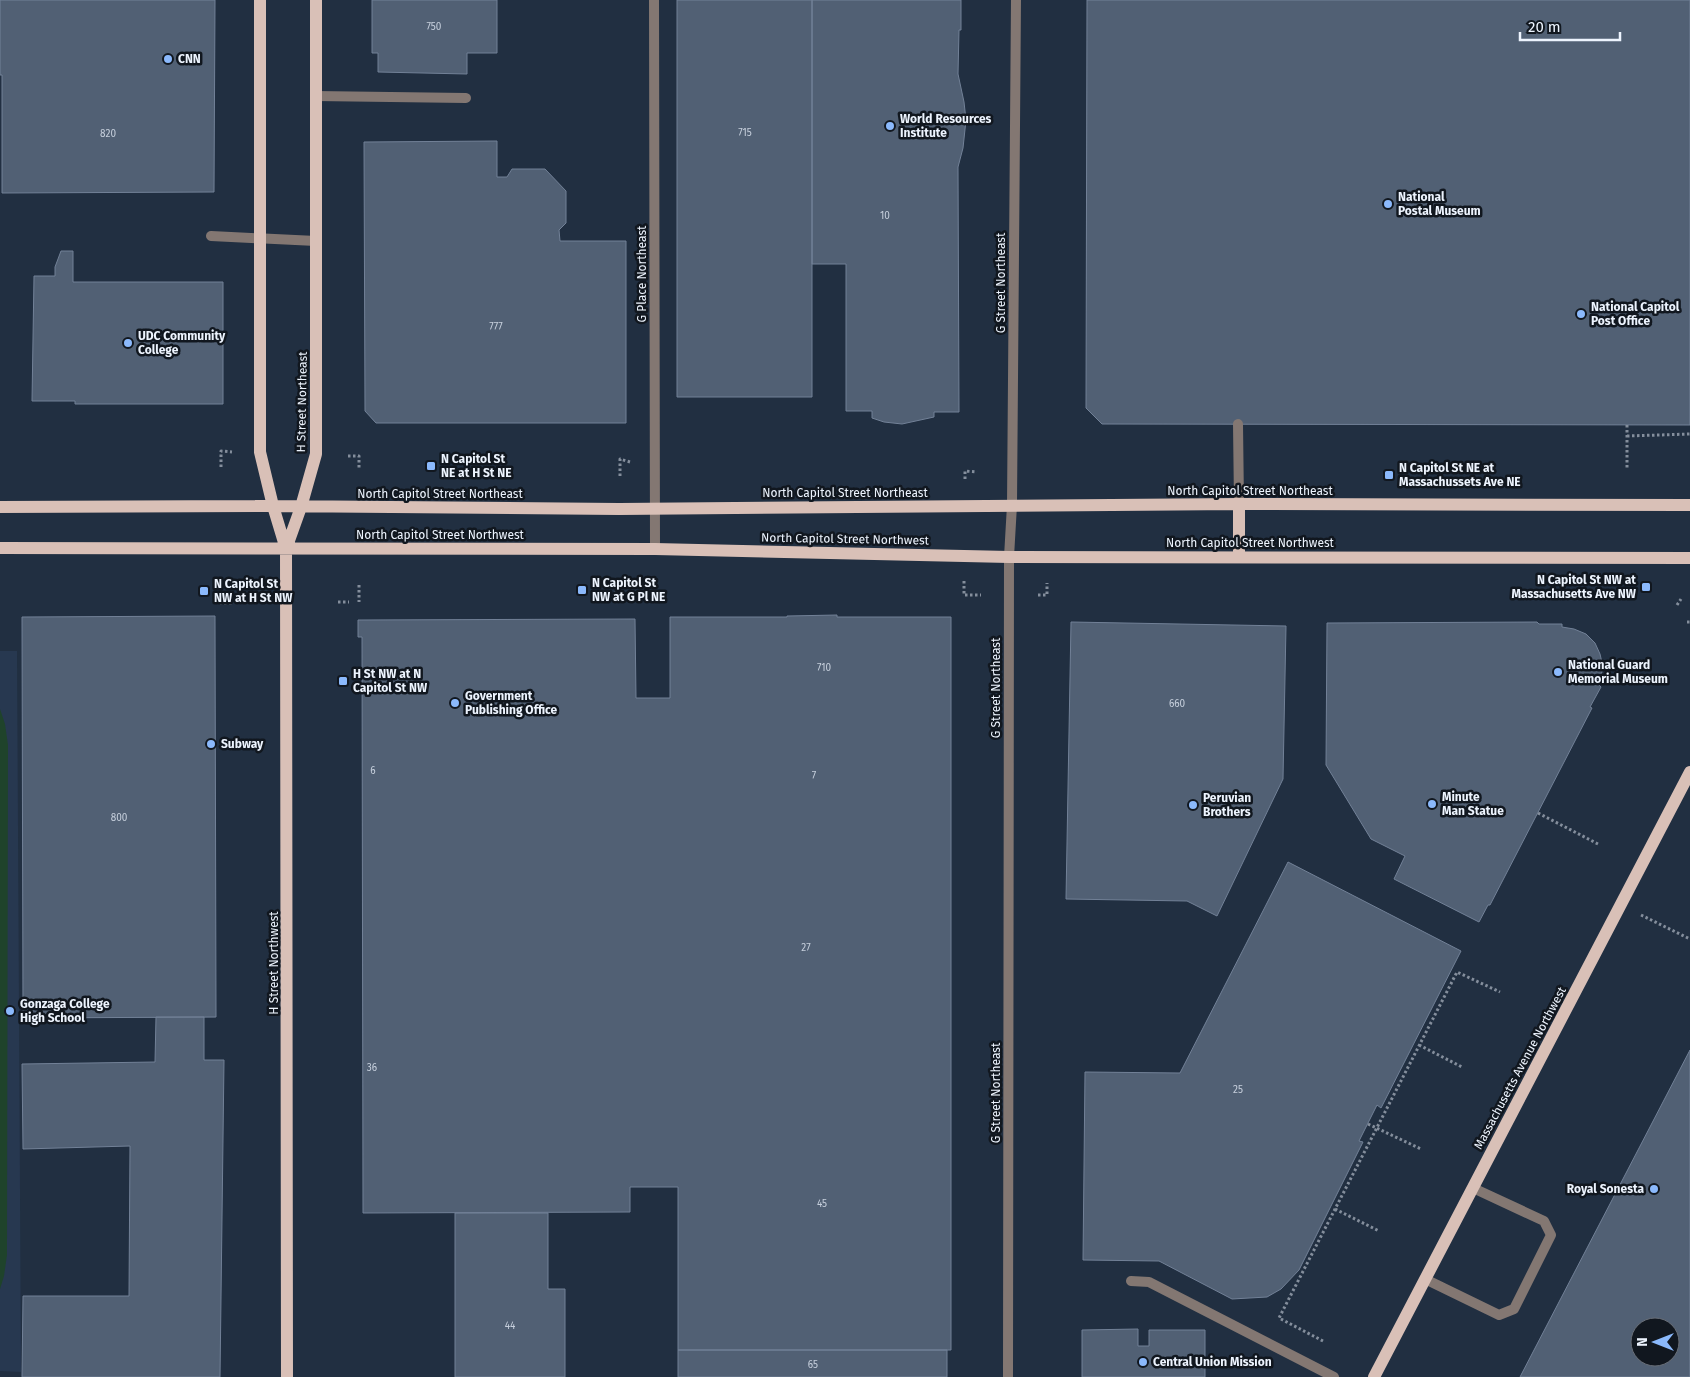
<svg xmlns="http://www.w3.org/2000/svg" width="1690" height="1377" font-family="'Fira Sans',sans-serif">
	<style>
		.built { fill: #273850 }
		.green { fill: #1f432b }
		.building { fill: #516074; stroke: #728197; fill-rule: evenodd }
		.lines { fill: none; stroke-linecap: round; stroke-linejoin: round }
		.path { stroke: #848e9c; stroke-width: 3; stroke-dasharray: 2.5 2.5; stroke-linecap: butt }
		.service { stroke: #837772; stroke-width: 10 }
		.minor { stroke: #837772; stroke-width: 10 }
		.primary { stroke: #d9c0b7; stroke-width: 12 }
		.poi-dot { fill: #8bb9fc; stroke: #11171f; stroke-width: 2 }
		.labels { text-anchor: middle; stroke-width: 5; stroke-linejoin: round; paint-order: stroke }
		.number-label { font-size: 10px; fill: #c6cfdc }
		.poi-label { font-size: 12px; font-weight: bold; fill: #edf4fe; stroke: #11171f; text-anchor: start }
		.street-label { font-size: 12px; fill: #edf4fe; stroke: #11171f }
	</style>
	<rect width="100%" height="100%" fill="#212f41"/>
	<path class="built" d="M0,651H17L21,1372L0,1371Z"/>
	<path class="green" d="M0,709L5,724L8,745L7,1255L4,1276L0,1289Z"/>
	<path class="building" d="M0,0H215L214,192L2,193V75H0Z
		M372,0H497V53H467V74L378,72V53H372Z
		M677,0H812V397H677Z
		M812,0H961V30H959L958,74L964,102L966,120L963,148L958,167L959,412H934V417L902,424L884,422L872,418V411H846V264H812Z
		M1087,0H1690V425L1102,424L1086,408Z
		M497,141V177H507L512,169H545L566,191V223L559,230L560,241H626V423H376L365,411L364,142Z
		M61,251H73V282H223V404H75V401H32L34,276H55V267Z
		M837,615V617H951V1350H678V1187H630V1212L363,1213L362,637H358V620L635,619L636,698H670V617H787V616Z
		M215,616L216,1017L23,1018L22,617Z
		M1071,622L1286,626L1283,779L1217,916L1187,901L1066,899Z
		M1537,622L1539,624H1562V627L1574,629L1586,634L1595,643L1600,654L1603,667L1599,685L1601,687L1590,707L1592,708L1490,905H1488L1479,922L1394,879L1405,856L1371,839L1326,765L1327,623Z
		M1288,862L1461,951L1381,1108L1377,1105L1359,1141L1363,1142L1299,1270L1281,1289L1267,1297L1232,1299L1159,1261L1083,1260L1085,1072L1180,1073Z
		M156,1017H204V1060H224L220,1377H22L23,1296H129L130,1146L23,1149L22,1064L155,1062Z
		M1690,1050V1377H1520ZM1640,1327H1670V1357H1640Z
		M455,1213H548V1289H565V1377H455Z
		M1138,1329V1346H1149V1330H1205V1377H1082V1330Z
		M678,1350H947V1377H678Z"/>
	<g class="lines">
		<path class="path" d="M1627,425V469
			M1627,436L1690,434
			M348,456H359V470
			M221,467V451L232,452
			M620,476V459L630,462
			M965,479V471L977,472
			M964,581V595H981
			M359,585V602
			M221,591V603H232
			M1038,595H1047V583
			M616,599V579
			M338,602H349
			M1677,605L1681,599
			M1687,622H1690
			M1538,813L1600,845
			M1641,915L1690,939
			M1419,1045L1462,1067
			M1368,1124L1421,1149
			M1335,1209L1379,1231
			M1323,1341L1279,1318L1457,972L1500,992"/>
		<path class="service" d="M315,96L466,98
			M211,236L316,241
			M1238,424L1239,504
			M1425,1279L1499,1315L1514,1309L1551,1235L1544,1221L1473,1188
			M1131,1281L1149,1282L1334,1377"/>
		<path class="minor" d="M654,0L655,549
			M1008,1377L1009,557L1012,505L1016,0"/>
		<path class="primary" d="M260,0V452L273,506L286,549L287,1377
			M1239,504V556
			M0,507L273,506L619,509L1239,504L1690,505
			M0,548L655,549L1009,557L1690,558
			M286,549L301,507L316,454V0
			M1374,1377L1690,772"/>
	</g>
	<g class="poi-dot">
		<circle cx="168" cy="59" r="5"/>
		<circle cx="890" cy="126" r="5"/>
		<circle cx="1388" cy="204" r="5"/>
		<circle cx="1581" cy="314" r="5"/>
		<circle cx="128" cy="343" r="5"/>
		<rect x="426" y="461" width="10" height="10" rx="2.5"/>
		<rect x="1384" y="470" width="10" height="10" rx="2.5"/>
		<rect x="1641" y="582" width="10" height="10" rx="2.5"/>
		<rect x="577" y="585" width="10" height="10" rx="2.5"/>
		<rect x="199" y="586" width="10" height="10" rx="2.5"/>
		<circle cx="1558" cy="672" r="5"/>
		<rect x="338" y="676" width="10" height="10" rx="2.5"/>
		<circle cx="455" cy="703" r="5"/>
		<circle cx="211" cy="744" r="5"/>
		<circle cx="1432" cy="804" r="5"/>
		<circle cx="1193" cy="805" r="5"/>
		<circle cx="10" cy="1011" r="5"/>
		<circle cx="1654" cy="1189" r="5"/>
		<circle cx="1143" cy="1362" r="5"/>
	</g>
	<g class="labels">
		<g class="number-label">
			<text x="434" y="30">750</text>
			<text x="745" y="136">715</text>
			<text x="108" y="137">820</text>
			<text x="885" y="219">10</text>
			<text x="496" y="330">777</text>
			<text x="824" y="671">710</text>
			<text x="1177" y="707">660</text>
			<text x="373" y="774">6</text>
			<text x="814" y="779">7</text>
			<text x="119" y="821">800</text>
			<text x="806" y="951">27</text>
			<text x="372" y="1071">36</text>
			<text x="1238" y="1093">25</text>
			<text x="822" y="1207">45</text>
			<text x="510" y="1329">44</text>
			<text x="813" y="1368">65</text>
		</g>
		<g class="poi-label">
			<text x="178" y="63">CNN</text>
			<text x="900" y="123">World Resources<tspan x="900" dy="14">Institute</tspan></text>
			<text x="1398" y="201">National<tspan x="1398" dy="14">Postal Museum</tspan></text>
			<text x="1591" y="311">National Capitol<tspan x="1591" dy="14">Post Office</tspan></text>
			<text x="138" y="340">UDC Community<tspan x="138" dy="14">College</tspan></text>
			<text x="441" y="463">N Capitol St<tspan x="441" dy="14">NE at H St NE</tspan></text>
			<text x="1399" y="472">N Capitol St NE at<tspan x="1399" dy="14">Massachussets Ave NE</tspan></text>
			<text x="1636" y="584" text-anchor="end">N Capitol St NW at<tspan x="1636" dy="14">Massachusetts Ave NW</tspan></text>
			<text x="592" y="587">N Capitol St<tspan x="592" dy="14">NW at G Pl NE</tspan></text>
			<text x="214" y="588">N Capitol St<tspan x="214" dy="14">NW at H St NW</tspan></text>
			<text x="1568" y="669">National Guard<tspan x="1568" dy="14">Memorial Museum</tspan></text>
			<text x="353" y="678">H St NW at N<tspan x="353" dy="14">Capitol St NW</tspan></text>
			<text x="465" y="700">Government<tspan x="465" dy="14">Publishing Office</tspan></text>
			<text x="221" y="748">Subway</text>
			<text x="1442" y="801">Minute<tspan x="1442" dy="14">Man Statue</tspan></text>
			<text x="1203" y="802">Peruvian<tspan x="1203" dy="14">Brothers</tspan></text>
			<text x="20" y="1008">Gonzaga College<tspan x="20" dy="14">High School</tspan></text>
			<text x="1644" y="1193" text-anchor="end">Royal Sonesta</text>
			<text x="1153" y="1366">Central Union Mission</text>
		</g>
		<g class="street-label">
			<text transform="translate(642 274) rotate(-90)" y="4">G Place Northeast</text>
			<text transform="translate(1001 283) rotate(-90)" y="4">G Street Northeast</text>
			<text transform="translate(302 402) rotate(-89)" y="4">H Street Northeast</text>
			<text x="1250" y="495">North Capitol Street Northeast</text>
			<text x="845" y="497">North Capitol Street Northeast</text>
			<text x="440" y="498">North Capitol Street Northeast</text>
			<text x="440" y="539">North Capitol Street Northwest</text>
			<text transform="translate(845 539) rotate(1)" y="4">North Capitol Street Northwest</text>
			<text x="1250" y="547">North Capitol Street Northwest</text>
			<text transform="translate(996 688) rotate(-90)" y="4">G Street Northeast</text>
			<text transform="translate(274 963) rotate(-90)" y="4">H Street Northwest</text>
			<text transform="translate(1520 1068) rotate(-62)" y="4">Massachusetts Avenue Northwest</text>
			<text transform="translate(996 1093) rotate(-90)" y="4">G Street Northeast</text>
		</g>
	</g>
	<g transform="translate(1655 1342) rotate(270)"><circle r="24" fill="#11171f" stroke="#696f78"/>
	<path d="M0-4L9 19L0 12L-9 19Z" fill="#8bb9fc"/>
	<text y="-8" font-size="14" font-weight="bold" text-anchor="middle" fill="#edf4fe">N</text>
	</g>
	<path d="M1520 32v8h100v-8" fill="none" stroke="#edf4fe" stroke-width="2.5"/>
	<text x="1528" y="32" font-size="15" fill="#edf4fe" stroke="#11171f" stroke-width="4" paint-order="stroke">20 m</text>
</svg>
